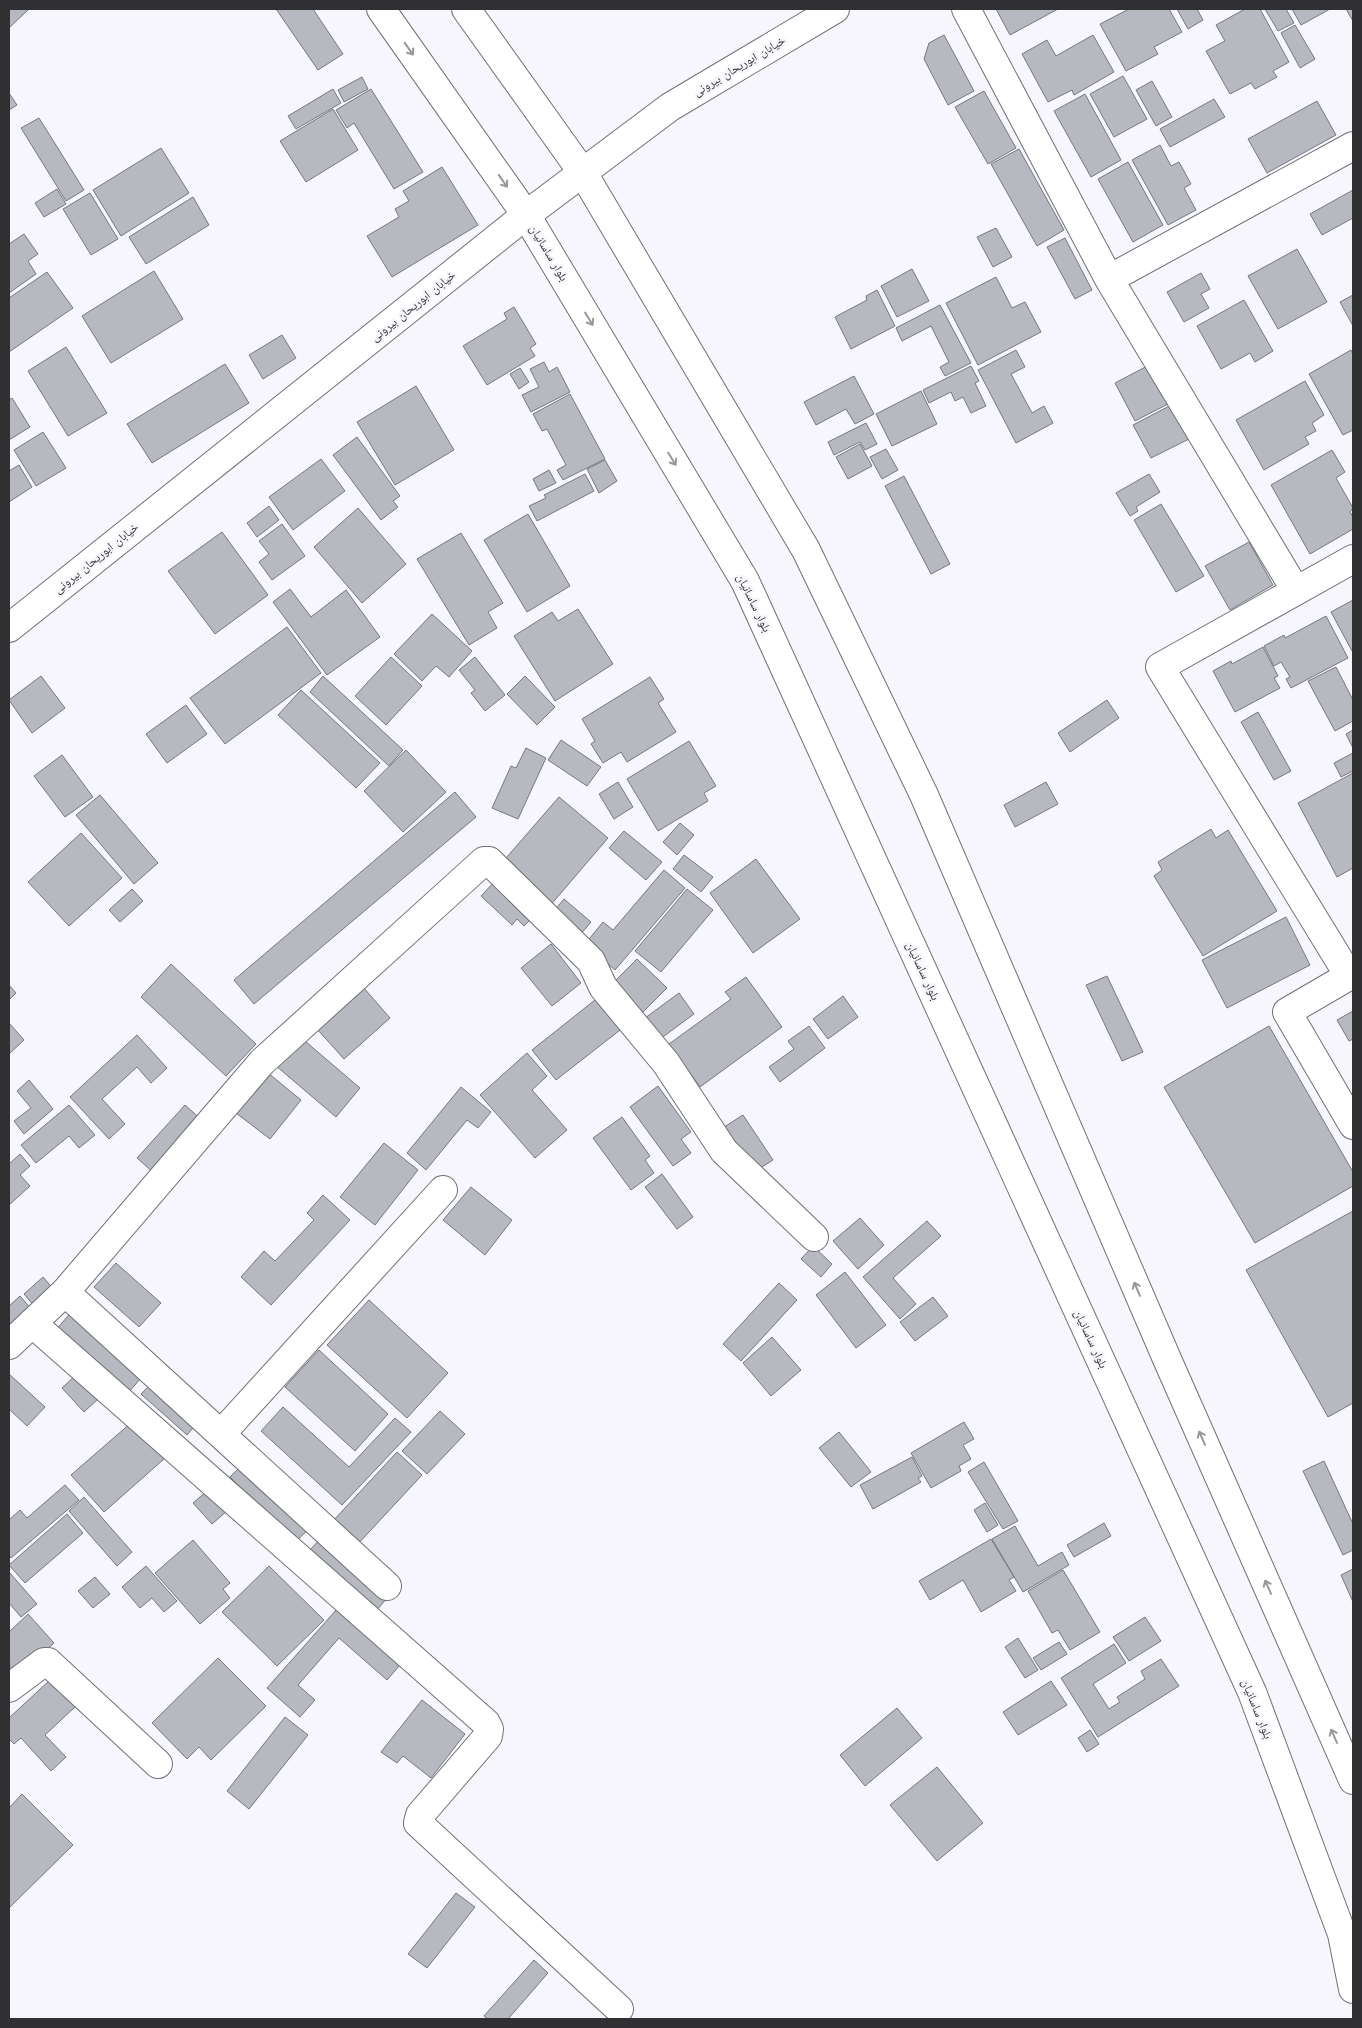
<svg xmlns="http://www.w3.org/2000/svg" width="1362" height="2028" font-family="'Work Sans','Noto Naskh Arabic',sans-serif">
	<style>
		.building { fill: #b6b9bf; stroke: #76787e }
		.lines { fill: none; stroke-linecap: round; stroke-linejoin: round }
		.minor-casing { stroke: #707076; stroke-width: 30 }
		.highway-casing { stroke: #707076; stroke-width: 30 }
		.minor { stroke: #fff; stroke-width: 28 }
		.highway { stroke: #fff; stroke-width: 28 }
		.oneway { stroke: #989898 }
		.labels { text-anchor: middle; stroke-width: 5; stroke-linejoin: round; paint-order: stroke }
		.street-label { font-size: 12px; fill: #303032; stroke: #f6f6fc }
	</style>
	<rect width="100%" height="100%" fill="#f6f6fc"/>
	<path class="building" d="M9,9H29L9,28Z
		M276,9H313L343,54L318,70Z
		M996,9H1058L1010,35Z
		M1129,9H1169L1182,32L1154,47L1158,54L1126,71L1100,24Z
		M1177,9H1197L1203,20L1188,29Z
		M1245,9H1260L1289,62L1273,71L1277,77L1255,89L1251,83L1230,94L1206,51L1225,41L1216,25Z
		M1265,9H1286L1294,23L1278,31Z
		M1292,9H1330L1301,25Z
		M1346,9H1353V21Z
		M1295,25L1315,59L1300,68L1281,33Z
		M944,35L974,91L948,105L924,59L929,43Z
		M1093,35L1114,72L1074,95L1072,90L1048,102L1022,54L1047,40L1056,56Z
		M1123,76L1147,119L1114,137L1090,94Z
		M362,77L368,89L344,102L338,90Z
		M1152,81L1172,117L1156,126L1136,90Z
		M333,89L341,103L296,129L288,116Z
		M371,89L423,172L394,189L354,123L347,128L336,110Z
		M984,91L1016,148L988,164L955,107Z
		M9,93L17,105L9,110Z
		M1085,94L1121,160L1091,177L1054,111Z
		M1214,99L1225,117L1170,147L1160,129Z
		M1317,101L1336,135L1267,173L1248,139Z
		M333,109L358,150L306,182L280,141Z
		M39,118L84,190L66,201L21,128Z
		M1160,145L1171,166L1179,162L1191,184L1184,188L1196,210L1168,225L1132,160Z
		M161,148L189,193L121,236L93,190Z
		M1019,149L1064,230L1037,246L991,164Z
		M1128,162L1163,225L1133,242L1098,179Z
		M442,167L478,225L392,277L367,236L399,217L395,209L409,201L403,191Z
		M57,189L66,204L44,217L35,203Z
		M1353,190V218L1322,235L1310,214Z
		M90,193L118,239L91,255L63,209Z
		M193,197L209,225L146,264L129,237Z
		M996,228L1012,257L993,267L977,237Z
		M24,234L38,254L28,261L36,274L9,293V244Z
		M1065,238L1092,290L1075,299L1047,247Z
		M1297,249L1327,302L1278,329L1248,276Z
		M912,269L929,301L897,317L881,286Z
		M154,271L183,319L111,363L82,316Z
		M47,272L73,308L9,352V298Z
		M1201,273L1210,289L1201,294L1209,308L1184,322L1167,292Z
		M996,277L1012,308L1025,302L1041,332L978,365L946,303Z
		M877,290L895,326L851,349L835,317L867,300L866,296Z
		M1353,295V326L1340,302Z
		M1244,300L1273,351L1255,362L1250,353L1221,369L1197,326Z
		M940,305L971,363L945,376L940,367L949,362L931,326L902,341L896,328Z
		M514,307L536,344L530,348L535,356L487,385L463,346L507,319L504,313Z
		M282,335L296,358L263,379L249,355Z
		M66,347L107,413L68,436L28,371Z
		M1016,350L1025,367L1011,374L1032,413L1044,406L1053,423L1016,443L978,370Z
		M1351,350L1353,354V430L1343,435L1309,374Z
		M544,362L549,372L557,367L570,392L531,412L522,395L539,387L530,369Z
		M225,364L249,403L152,463L127,424Z
		M1151,364L1170,403L1135,421L1115,383Z
		M971,366L979,381L975,383L986,406L971,413L963,397L955,401L951,392L929,403L923,390Z
		M520,368L529,382L519,389L510,374Z
		M854,376L874,414L855,424L846,409L816,425L804,402Z
		M1305,381L1324,415L1312,423L1316,431L1305,437L1309,444L1264,470L1236,420Z
		M416,386L454,450L395,485L357,422Z
		M921,391L937,424L892,446L876,414Z
		M570,394L605,459L563,480L557,470L566,465L547,429L542,431L533,414Z
		M12,398L30,427L9,440V400Z
		M1173,404L1191,438L1151,458L1133,425Z
		M866,423L877,444L865,450L860,442L834,455L828,442Z
		M43,432L66,468L36,486L14,450Z
		M357,437L400,496L393,501L398,507L381,520L333,455Z
		M860,444L872,466L848,479L836,457Z
		M886,449L898,470L882,479L870,457Z
		M1332,450L1345,472L1336,478L1353,508L1350,512L1353,517V529L1310,554L1271,485Z
		M321,459L345,491L293,530L269,497Z
		M605,460L617,481L599,493L587,469Z
		M19,465L32,487L9,502V471Z
		M549,470L556,483L539,491L533,479Z
		M585,474L594,491L537,521L529,506L546,498L544,495Z
		M1149,474L1160,492L1136,507L1138,511L1130,516L1116,493Z
		M904,476L950,564L931,574L885,486Z
		M1161,504L1204,576L1176,592L1134,520Z
		M269,506L279,520L257,537L247,523Z
		M358,508L406,564L362,603L314,547Z
		M528,514L570,586L527,612L484,540Z
		M282,524L305,556L272,580L259,562L269,554L259,541Z
		M222,532L268,595L215,634L168,571Z
		M461,533L503,603L488,612L497,628L469,645L417,559Z
		M1249,542L1273,585L1230,610L1205,566Z
		M290,589L311,617L346,590L380,637L327,675L273,602Z
		M1353,600V651H1352L1331,612Z
		M578,609L613,664L555,701L514,636L552,612L558,621Z
		M432,614L472,651L449,677L436,666L422,681L394,654Z
		M1326,616L1348,658L1291,688L1286,679L1290,677L1281,662L1274,666L1264,646L1284,635L1285,638Z
		M287,627L321,673L225,744L190,698Z
		M1263,647L1278,676L1274,678L1280,688L1235,712L1213,671L1231,661L1232,664Z
		M391,657L422,686L386,725L355,696Z
		M475,657L505,695L485,711L471,693L475,690L459,670Z
		M1336,667L1353,700V721L1335,731L1308,681Z
		M41,676L65,708L32,733L9,700Z
		M323,676L403,750L389,766L310,692Z
		M525,676L555,707L537,725L507,694Z
		M650,677L664,699L658,703L676,732L627,762L621,752L603,763L591,744L595,741L582,719Z
		M301,690L380,763L356,788L278,715Z
		M1107,700L1119,718L1070,752L1058,733Z
		M186,705L207,734L167,763L146,734Z
		M1258,712L1291,771L1274,780L1241,722Z
		M1353,730V748L1346,734Z
		M561,740L601,767L587,786L548,760Z
		M689,741L716,786L704,793L708,801L658,831L627,779Z
		M526,748L546,758L518,819L492,808L511,766L516,768Z
		M406,750L446,792L403,832L364,791Z
		M1353,753V771L1341,777L1334,763Z
		M62,755L93,797L65,817L34,776Z
		M1353,773V868L1337,877L1298,803Z
		M618,782L633,807L614,819L599,794Z
		M1046,782L1058,804L1015,827L1004,805Z
		M455,792L476,817L254,1004L234,980Z
		M100,795L158,863L134,884L76,815Z
		M559,797L608,838L549,907L500,865Z
		M680,823L694,835L677,855L663,842Z
		M1211,829L1216,838L1228,830L1277,911L1203,956L1154,876L1162,870L1158,862Z
		M624,831L662,862L646,880L609,848Z
		M81,833L122,878L69,926L28,882Z
		M684,855L713,877L701,892L673,869Z
		M756,859L800,919L753,953L710,893Z
		M664,870L685,888L615,970L585,944L603,922L613,930Z
		M497,879L535,915L524,926L517,919L512,925L481,896Z
		M132,889L143,901L120,922L109,910Z
		M687,889L713,910L661,972L635,951Z
		M564,899L591,922L580,935L553,912Z
		M1286,917L1310,965L1227,1008L1202,960Z
		M551,944L581,983L552,1006L521,968Z
		M637,959L667,988L639,1016L609,987Z
		M171,964L256,1044L226,1076L141,997Z
		M1107,976L1143,1052L1122,1061L1086,985Z
		M746,977L782,1027L700,1087L669,1044L731,999L725,992Z
		M9,985L16,993L9,1000Z
		M363,987L390,1018L344,1059L317,1029Z
		M679,993L694,1014L660,1039L645,1018Z
		M600,996L624,1027L556,1080L532,1050Z
		M843,996L858,1017L828,1039L813,1019Z
		M1353,1011V1039L1349,1041L1337,1020Z
		M9,1023L24,1040L9,1054Z
		M809,1026L825,1048L780,1082L769,1067L794,1049L788,1041Z
		M1269,1026L1353,1172V1186L1255,1243L1164,1087Z
		M137,1035L167,1068L151,1083L137,1067L102,1099L125,1124L109,1139L70,1097Z
		M299,1036L360,1088L336,1117L275,1065Z
		M527,1053L547,1076L532,1090L567,1130L535,1158L480,1095Z
		M268,1073L301,1100L270,1139L236,1113Z
		M29,1080L53,1109L24,1134L14,1121L31,1108L17,1091Z
		M658,1086L691,1132L681,1139L691,1153L673,1166L630,1107Z
		M461,1087L491,1112L478,1128L467,1120L426,1170L407,1153Z
		M69,1105L95,1135L79,1148L69,1136L36,1163L21,1145Z
		M185,1105L203,1121L155,1174L137,1158Z
		M743,1115L773,1160L751,1174L721,1129Z
		M622,1117L650,1156L645,1160L654,1173L631,1190L593,1138Z
		M384,1143L418,1170L375,1225L340,1197Z
		M20,1154L30,1166L20,1175L30,1186L9,1205V1164Z
		M662,1174L693,1217L677,1229L645,1187Z
		M471,1187L512,1220L485,1255L443,1220Z
		M323,1195L350,1220L271,1305L241,1277L264,1251L275,1261L314,1220L307,1213Z
		M1353,1211V1403L1328,1417L1246,1270Z
		M860,1218L884,1245L858,1269L833,1241Z
		M927,1221L941,1236L893,1278L916,1304L900,1319L863,1277Z
		M813,1246L832,1264L821,1277L801,1259Z
		M116,1263L161,1303L139,1327L94,1287Z
		M845,1272L886,1325L856,1348L816,1295Z
		M43,1277L55,1291L36,1308L24,1294Z
		M779,1283L797,1300L741,1361L723,1344Z
		M20,1296L33,1311L9,1331V1306Z
		M933,1297L948,1316L915,1341L900,1322Z
		M369,1300L448,1373L407,1418L327,1345Z
		M74,1309L147,1371L128,1393L55,1331Z
		M772,1337L801,1370L771,1396L743,1363Z
		M319,1350L388,1414L355,1451L285,1387Z
		M9,1374L45,1407L27,1426L9,1409Z
		M77,1374L99,1398L84,1412L62,1388Z
		M153,1382L198,1422L187,1435L141,1394Z
		M283,1407L349,1467L395,1418L411,1432L342,1505L261,1431Z
		M440,1411L465,1434L427,1474L402,1451Z
		M132,1422L164,1459L104,1512L71,1475Z
		M964,1422L974,1439L963,1445L971,1459L959,1466L961,1471L931,1488L911,1453Z
		M839,1432L871,1472L851,1487L819,1448Z
		M397,1452L422,1475L357,1545L332,1522Z
		M912,1457L922,1476L918,1478L921,1482L873,1509L860,1485Z
		M1324,1461L1353,1524V1550L1343,1555L1303,1471Z
		M984,1462L1018,1521L1003,1529L968,1472Z
		M243,1464L308,1530L295,1542L230,1477Z
		M65,1485L79,1500L11,1558L9,1555V1520L20,1510L27,1518Z
		M208,1490L227,1511L212,1524L193,1503Z
		M84,1497L132,1552L117,1566L69,1511Z
		M985,1503L998,1525L987,1532L974,1510Z
		M67,1514L83,1533L25,1583L9,1565Z
		M1104,1523L1111,1536L1074,1557L1067,1545Z
		M1015,1526L1038,1566L1062,1552L1069,1565L1023,1592L992,1539Z
		M321,1538L388,1597L376,1611L308,1552Z
		M991,1539L1014,1577L1009,1580L1016,1591L981,1612L963,1580L930,1600L919,1581Z
		M193,1540L230,1583L223,1589L230,1598L200,1624L155,1573Z
		M146,1566L177,1601L164,1612L152,1598L140,1608L122,1587Z
		M269,1566L324,1620L277,1666L222,1612Z
		M1353,1569V1602L1341,1575Z
		M1063,1570L1100,1632L1070,1650L1058,1630L1052,1633L1028,1591Z
		M9,1572L37,1604L21,1617L9,1603Z
		M95,1577L110,1594L93,1608L78,1591Z
		M337,1609L400,1665L387,1680L339,1638L298,1685L315,1700L300,1717L267,1688Z
		M28,1614L54,1643L10,1683L9,1632Z
		M1145,1617L1161,1641L1129,1661L1113,1637Z
		M1018,1638L1038,1670L1025,1678L1005,1647Z
		M1059,1642L1067,1654L1041,1670L1033,1658Z
		M1114,1644L1126,1663L1093,1684L1109,1709L1120,1702L1117,1697L1145,1679L1141,1671L1161,1659L1179,1686L1098,1737L1061,1678Z
		M218,1658L266,1706L211,1760L199,1747L187,1759L152,1723Z
		M50,1680L75,1707L45,1735L66,1757L51,1771L21,1738L14,1744L9,1739V1718Z
		M1051,1681L1067,1705L1018,1735L1003,1712Z
		M422,1700L465,1734L431,1778L403,1756L397,1763L381,1752Z
		M897,1708L922,1738L865,1786L840,1755Z
		M285,1717L308,1735L249,1809L227,1791Z
		M1090,1730L1099,1744L1087,1752L1078,1738Z
		M937,1767L983,1823L937,1861L890,1805Z
		M22,1794L73,1845L9,1908V1808Z
		M456,1893L475,1907L427,1968L408,1954Z
		M534,1960L548,1973L508,2019H488L484,2016Z"/>
	<g class="lines">
		<g class="minor-casing">
			<path id="minor" d="M966,9L1109,279L1296,591
				M1109,279L1353,146
				M1353,559L1160,667L1349,976L1287,1012L1353,1125
				M9,628L526,215L670,107L835,9
				M65,1292L387,1586
				M32,1323L486,1723L489,1729L488,1736L420,1815L418,1823L619,2009
				M9,1345L65,1292L262,1062L484,861H489L591,961L603,987L666,1063L724,1151L814,1237
				M221,1434L443,1190
				M9,1688L44,1662H48L158,1764"/>
		</g>
		<g class="highway-casing">
			<path id="highway" d="M381,9L526,215L745,581L1252,1692L1342,1934L1353,1989
				M466,9L583,173L806,550L924,795L1167,1359L1353,1780"/>
		</g>
		<use href="#minor" class="minor"/>
		<use href="#highway" class="highway"/>
	</g>
	<defs><path id="oneway-shaft" d="M-6 0H5M1.5-3L5.5 0L1.5 3" fill="none" stroke-width="1.6" stroke-linecap="round" stroke-linejoin="round" transform="scale(1.25)"/></defs>
	<g class="oneway">
		<use href="#oneway-shaft" transform="translate(409 49) rotate(55)"/>
		<use href="#oneway-shaft" transform="translate(503 181) rotate(55)"/>
		<use href="#oneway-shaft" transform="translate(589 319) rotate(59)"/>
		<use href="#oneway-shaft" transform="translate(672 459) rotate(59)"/>
		<use href="#oneway-shaft" transform="translate(1137 1289) rotate(-113)"/>
		<use href="#oneway-shaft" transform="translate(1202 1438) rotate(-114)"/>
		<use href="#oneway-shaft" transform="translate(1268 1587) rotate(-114)"/>
		<use href="#oneway-shaft" transform="translate(1334 1736) rotate(-114)"/>
	</g>
	<g class="labels">
		<g class="street-label">
			<text transform="translate(739 66) rotate(-31)" y="4">خیابان ابوریحان بیرونی</text>
			<text transform="translate(549 253) rotate(59)" y="4">بلوار ساسانیان</text>
			<text transform="translate(413 306) rotate(-39)" y="4">خیابان ابوریحان بیرونی</text>
			<text transform="translate(96 558) rotate(-39)" y="4">خیابان ابوریحان بیرونی</text>
			<text transform="translate(754 603) rotate(64)" y="4">بلوار ساسانیان</text>
			<text transform="translate(923 971) rotate(65)" y="4">بلوار ساسانیان</text>
			<text transform="translate(1091 1339) rotate(65)" y="4">بلوار ساسانیان</text>
			<text transform="translate(1257 1709) rotate(68)" y="4">بلوار ساسانیان</text>
		</g>
	</g>
	<rect width="1362" height="2028" fill="none" stroke="#303032" stroke-width="20"/>
</svg>
